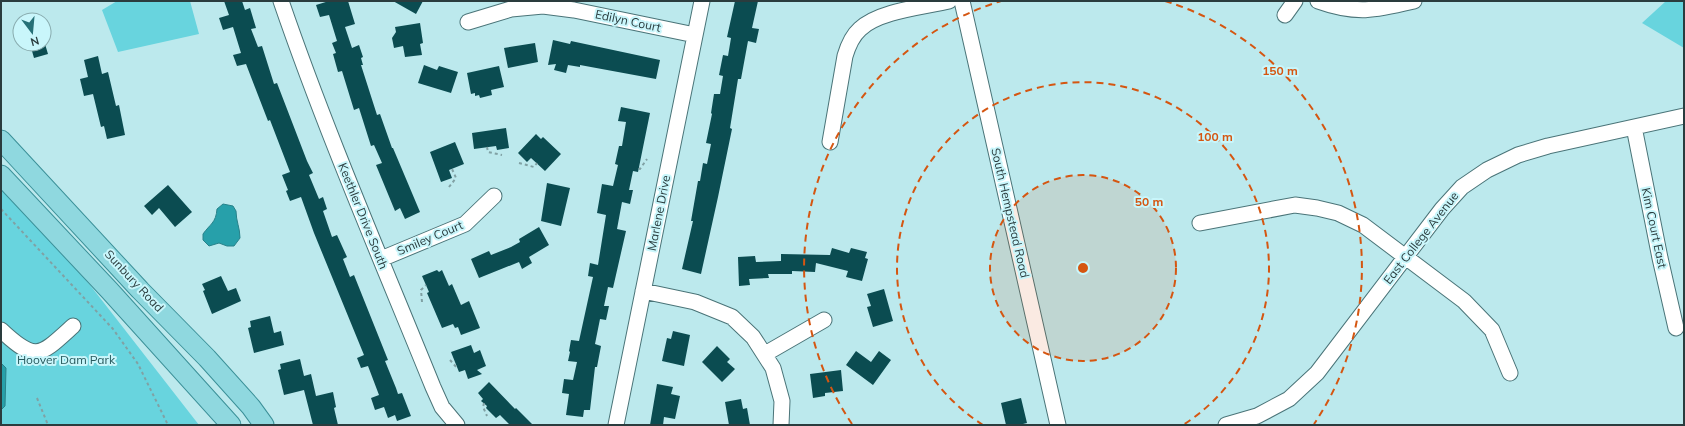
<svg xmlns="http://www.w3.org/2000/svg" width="1685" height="426" font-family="Mulish,sans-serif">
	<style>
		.green { fill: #68d4de }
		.water { fill: #27a0aa; stroke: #28828a }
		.building { fill: #0b4c51 }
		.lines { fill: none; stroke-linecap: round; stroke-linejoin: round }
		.minor-casing { stroke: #4a7478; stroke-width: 17 }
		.major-casing { stroke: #3b9098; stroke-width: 21 }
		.path { stroke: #80a1a4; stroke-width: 2; stroke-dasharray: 3 3; stroke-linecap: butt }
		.minor { stroke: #fff; stroke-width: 15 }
		.major { stroke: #8fd8df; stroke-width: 19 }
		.ring { fill: none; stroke: #d55611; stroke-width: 2; stroke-dasharray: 7 5 }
		.labels { text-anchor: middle; stroke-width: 4; stroke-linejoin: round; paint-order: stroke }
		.street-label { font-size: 12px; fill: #2a3c3e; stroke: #c9f6fb }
		.park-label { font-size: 12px; fill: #28595d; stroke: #c9f6fb }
		.centre { fill: #d55611; stroke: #c9f6fb; stroke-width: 2 }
		.ring-label { font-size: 12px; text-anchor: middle; font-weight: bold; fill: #d55611; stroke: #c9f6fb; stroke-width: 4; stroke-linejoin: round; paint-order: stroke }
	</style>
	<rect width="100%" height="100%" fill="#bce9ed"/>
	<path class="green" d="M117,1H190L199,34L118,52L102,10Z
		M1666,1H1684V48L1642,23Z
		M1,185L90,285L199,425H1Z"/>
	<path class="water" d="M223,204L233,206L236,211C236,221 240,228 240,238L234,246H227L219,243L209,246L203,240V234C210,224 216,223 217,209Z
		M1,363L6,368L5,406L1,410Z"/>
	<path class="building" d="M224,1H242L245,10L250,8L256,28L251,29L258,47L262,46L274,84L277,83L307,161L313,173L309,175L319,199L323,197L327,209L323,211L332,237L337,235L347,257L343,259L350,277L354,275L388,360L385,361L396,388L398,394L402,393L411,416L397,421L395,415L388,418L384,407L375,410L371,398L379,395L368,366L361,368L357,358L364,355L314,233L301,197L290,201L286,191L288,190L282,175L290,172L270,120L268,121L246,64L237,66L233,55L241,53L233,27L223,30L219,18L229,15Z
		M329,1H348L355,24L345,27L352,48L359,45L363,57L361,58L363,65H361L377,115L380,114L392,148H393L420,212L405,219L400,208L395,211L376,165L382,163L374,145L371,146L359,108L354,110L342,71L338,72L333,54L336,53L332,43L337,41L329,15L320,17L316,5Z
		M393,1H423L416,14Z
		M735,1H758L752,28L759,29L756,43L748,41L741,79H738L730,128L732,129L718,197L701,274L682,269L693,221H691L698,181H700L703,163L707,164L711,144L706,143L712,114L711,113L714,94H720L723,76L719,75L723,55L728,56L731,38L727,37Z
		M420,23L423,43L420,44L422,55L405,57L403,46L394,48L392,38L396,32L395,27Z
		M553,40L570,44L571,41L660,60L656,79L580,65V67L568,65L566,73L554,70L556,64L548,65Z
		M535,43L538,62L508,68L504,48Z
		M30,44H45L48,54L34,58Z
		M98,56L102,74L108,72L116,106L119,105L125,135L107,139L104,126L101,127L93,94L84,96L80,79L88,77L84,60Z
		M424,65L437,70L439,66L458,72L451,93L418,83Z
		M499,66L504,87L491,90L492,95L480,98L479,95L475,96V93L471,94L467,73Z
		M621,107L650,113L638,172L633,171L629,190H633L630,204L622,202L617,229L626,231L613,288L608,287L604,306H609L606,320L600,319L595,344L601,346L597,367H595L590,410H584L583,417L566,415L569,394L562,393L564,379L573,380L577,362L568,361L570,352L569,351L571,340L579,341L593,277L588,276L590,263L598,265L606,215L597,213L602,184L613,186L618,165L615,164L619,146H622L626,122L618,121Z
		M506,128L509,148L497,150L496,146L474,149L472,133Z
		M536,134L541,139L543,137L561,154L545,171L531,158L527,162L518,153Z
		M455,142L464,164L449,170L452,178L441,182L430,152Z
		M547,183L570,188L561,226L541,221Z
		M168,185L192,212L175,227L159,208L152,215L144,206Z
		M539,227L549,245L529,257L532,263L522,269L519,262L479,278L471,259L489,251L491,255L511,247L520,242L519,239Z
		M832,248L849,253L851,248L867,252L865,258L868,259L862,281L846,277L848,271L816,263L815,272L792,271V274H768L769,278L749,279L750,285L739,286L738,257L755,256L756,262L781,261V254L830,255Z
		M437,270L439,272L442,270L449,286L452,284L461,305L469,301L480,328L461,335L458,327L455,328L453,324L442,328L427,293L429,292L422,276Z
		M221,276L228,291L236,288L241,301L212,314L203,291L205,290L202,284Z
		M884,289L893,321L873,327L867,307L871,306L867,294Z
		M270,316L274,333L281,331L284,345L254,353L248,328L251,327L250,321Z
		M673,331L690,335L684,366L662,361L667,338L671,339Z
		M471,345L474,353L480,350L486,366L477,370L482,374L468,379L465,370L459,372L451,352Z
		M717,346L730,359L727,362L735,369L722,382L702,362Z
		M856,351L871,362L879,351L891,360L873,385L846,365Z
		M300,359L304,376L311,374L316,396L333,392L336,407L334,408L338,425H313L304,390L284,395L278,370L281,369L280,364Z
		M841,370L843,391L825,393V396L813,398L810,374Z
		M489,382L515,409L516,408L533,425H510L500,415L496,418L486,408L487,406L481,401L483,399L478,393Z
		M657,384L673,387L671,394L680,396L675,419L664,417L663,425H650Z
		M1021,398L1027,423L1019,425H1006L1001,403Z
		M741,399L743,409L747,408L750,425H729L725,402Z"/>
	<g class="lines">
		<g class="minor-casing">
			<path id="minor" d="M281,1C326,132 381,259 433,387L442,407L457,425
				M962,1L1058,425
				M1318,1C1357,15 1376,10 1414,1
				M1285,15L1295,1
				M468,22L511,9L543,6L574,10L695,35
				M1634,127L1660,258L1676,328
				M830,142L845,56C848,46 852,36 860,29C879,11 923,7 949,1
				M1200,223L1295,205L1317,208L1338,213L1363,225L1464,301L1492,330L1510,373
				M381,259L465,224L494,196
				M643,291L695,302L732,317L753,337L773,368L782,401L781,425
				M1,330C36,363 40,356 73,326
				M765,354L824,320
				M616,425L702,1
				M1226,425L1257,416L1289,399L1317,373L1442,209L1462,187L1487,170L1518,155L1548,146L1684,116"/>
		</g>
		<g class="major-casing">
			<path id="major" d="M1,140L140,290L207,358L251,407L264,425
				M1,175L110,291L231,425"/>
		</g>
		<path class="path" d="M487,147L488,152L502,155
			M519,163L534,167L537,163
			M639,168L640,169L647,159
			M449,187L456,178L452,169
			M1,209L113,329L138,364L168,425
			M422,302L421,290L426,285
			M450,360L458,369
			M37,398L48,425
			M484,403L483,407L487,416"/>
		<use href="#minor" class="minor"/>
		<use href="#major" class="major"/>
	</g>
	<circle cx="1083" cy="268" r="93" fill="#d55611" fill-opacity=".12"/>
	<g class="ring">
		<circle cx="1083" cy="268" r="93"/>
		<path d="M983 425A186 186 0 1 1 1183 425"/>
		<path d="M852 424A279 279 0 0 1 1001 1M1165 1A279 279 0 0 1 1314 424"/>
	</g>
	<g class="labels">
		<g class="street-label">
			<text transform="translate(628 21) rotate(12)" y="4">Edilyn Court</text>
			<text transform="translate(659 213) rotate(-79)" y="4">Marlene Drive</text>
			<text transform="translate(1010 213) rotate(77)" y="4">South Hempstead Road</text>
			<text transform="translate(363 216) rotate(68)" y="4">Keethler Drive South</text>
			<text transform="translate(1654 228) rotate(78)" y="4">Kim Court East</text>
			<text transform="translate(430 238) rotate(-23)" y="4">Smiley Court</text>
			<text transform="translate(1421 238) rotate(-52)" y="4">East College Avenue</text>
			<text transform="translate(134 281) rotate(47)" y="4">Sunbury Road</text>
		</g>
		<g class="park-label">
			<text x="66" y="364">Hoover Dam Park</text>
		</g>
	</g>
	<circle cx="1083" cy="268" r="6" class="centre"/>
	<g class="ring-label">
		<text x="1280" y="75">150 m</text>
		<text x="1215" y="141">100 m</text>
		<text x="1149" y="206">50 m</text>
	</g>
	<rect width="1685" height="426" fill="none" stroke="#2a3c3e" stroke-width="4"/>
	<g transform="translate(32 32) rotate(164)"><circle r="19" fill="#c9f6fb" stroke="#89acaf"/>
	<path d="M0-3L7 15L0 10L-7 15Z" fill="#267077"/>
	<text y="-6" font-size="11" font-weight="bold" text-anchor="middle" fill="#2a3c3e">N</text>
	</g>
</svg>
